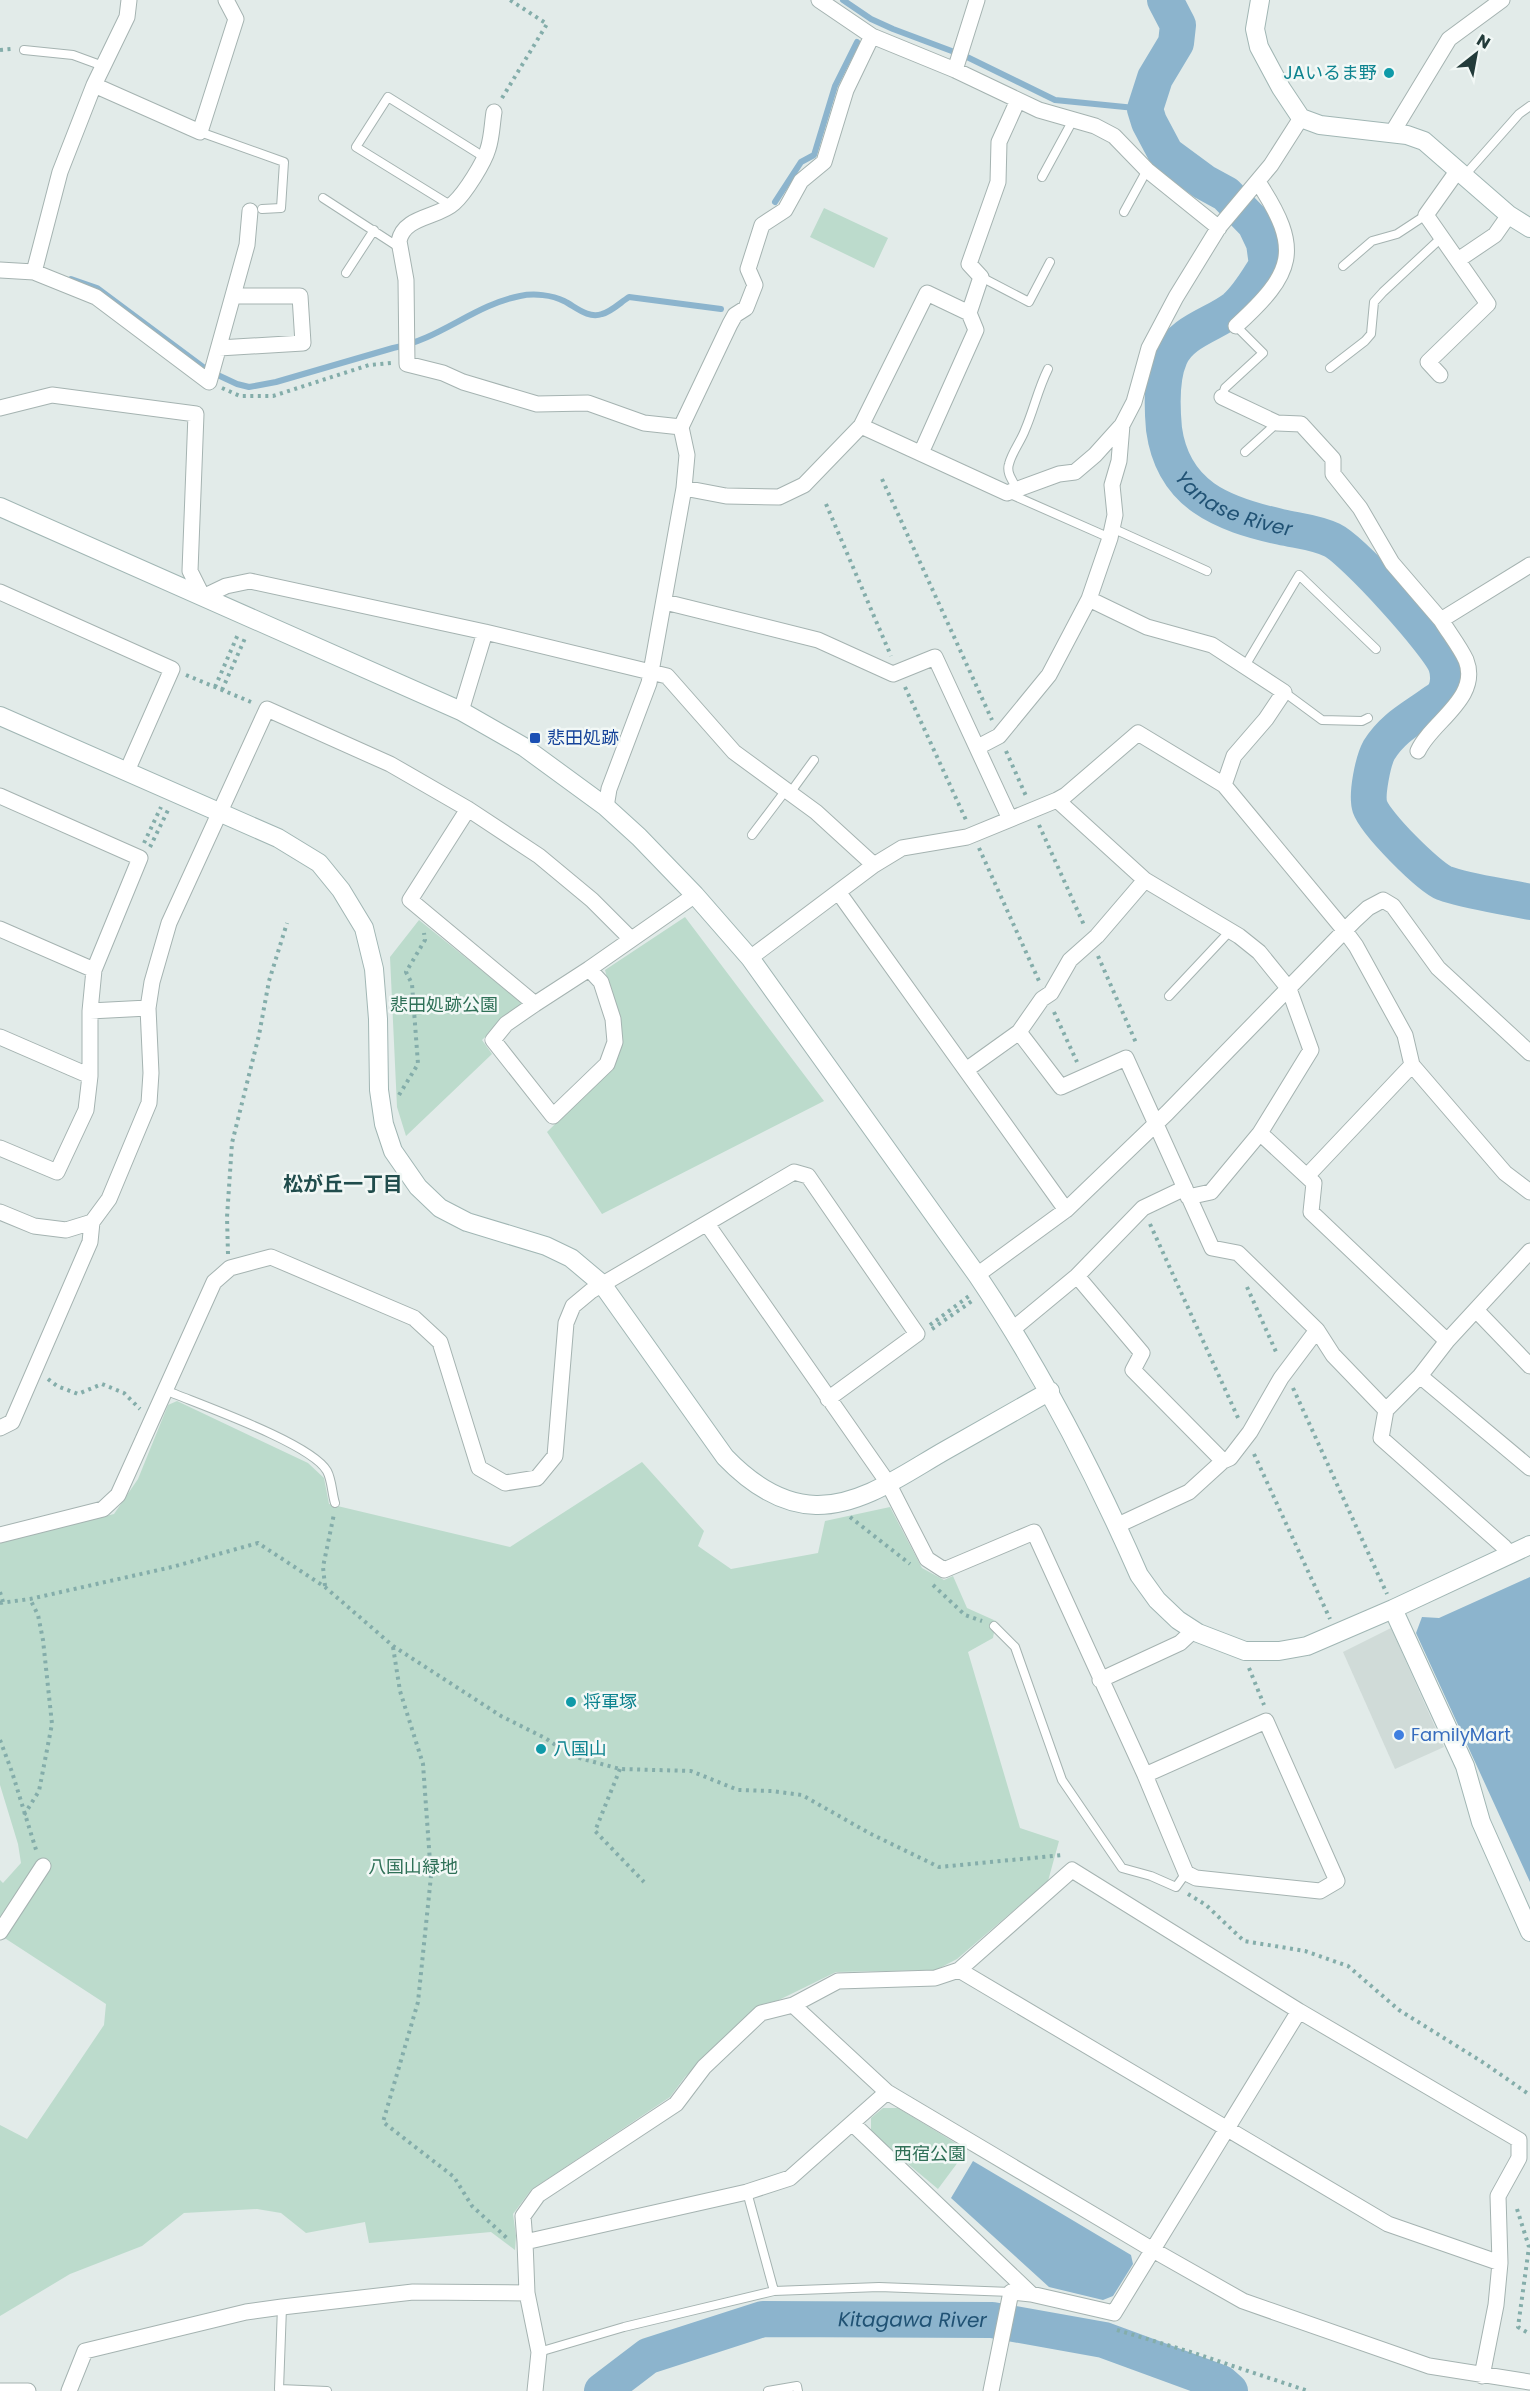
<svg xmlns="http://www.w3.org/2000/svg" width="1530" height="2391" font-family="Poppins,'Noto Sans JP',sans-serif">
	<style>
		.built { fill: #d0dbd8 }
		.green { fill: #bcdbcc }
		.water { fill: #8cb4cd }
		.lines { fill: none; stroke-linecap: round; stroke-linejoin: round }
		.stream { stroke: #8cb4cd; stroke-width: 6 }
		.river { stroke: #8cb4cd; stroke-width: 36 }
		.lane-casing { stroke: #a5b3b1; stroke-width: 10 }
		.street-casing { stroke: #a5b3b1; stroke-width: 17 }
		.secondary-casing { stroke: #a1b6b4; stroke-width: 20 }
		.path { stroke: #84adaa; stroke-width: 4; stroke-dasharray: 3 4.5; stroke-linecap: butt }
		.lane { stroke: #fff; stroke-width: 8 }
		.street { stroke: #fff; stroke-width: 15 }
		.secondary { stroke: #fff; stroke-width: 18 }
		.culture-dot { fill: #0f9aa8; stroke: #f2f8f6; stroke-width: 2 }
		.transit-dot { fill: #1a4fb4; stroke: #f2f8f6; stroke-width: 2 }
		.shop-dot { fill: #3f7fe0; stroke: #f2f8f6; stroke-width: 2 }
		.labels { text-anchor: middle; stroke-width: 5; stroke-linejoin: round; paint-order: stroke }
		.culture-label { font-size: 18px; fill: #0d838f; stroke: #f2f8f6; text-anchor: start }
		.transit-label { font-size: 18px; fill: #164399; stroke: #f2f8f6; text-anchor: start }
		.park-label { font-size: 18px; fill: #2f7057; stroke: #f2f8f6 }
		.shop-label { font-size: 18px; fill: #366cbe; stroke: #f2f8f6; text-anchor: start }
		.water-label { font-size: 20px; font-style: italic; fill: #205274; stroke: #f2f8f6 }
		.neighbourhood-label { font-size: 20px; font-weight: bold; fill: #204c4c; stroke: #f2f8f6 }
	</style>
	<rect width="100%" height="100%" fill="#e2ebe9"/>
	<path class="built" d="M1391,1628L1444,1747L1395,1769L1343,1652Z"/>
	<path class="green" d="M824,208L888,238L874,268L810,237Z
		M685,917L824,1101L602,1214L547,1132L612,1068L622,1036L605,970Z
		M419,920L522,1003L482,1040L492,1054L406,1136L397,1107L390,957Z
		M177,1401L308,1463L324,1478L329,1504L510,1547L642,1462L704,1531L698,1546L731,1569L818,1553L825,1521L890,1507L922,1568L944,1580L953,1576L967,1608L996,1621L993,1638L968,1652L1020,1828L1059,1841L1048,1881L957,1959L936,1970L836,1972L750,2014L685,2077L670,2097L531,2190L513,2214L516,2236L515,2250L491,2232L369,2243L365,2222L306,2233L281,2213L257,2209L184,2213L142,2246L70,2274L0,2316V2125L27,2139L104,2025L106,2004L0,1935V1880L3,1883L21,1863L18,1844L0,1785V1542L114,1514L138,1479L168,1405Z
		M883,2108H898L967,2150L938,2189L871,2133V2118Z"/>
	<path class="water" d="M1530,1577V1882L1416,1633L1422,1617L1439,1618Z
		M973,2161L1131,2255L1133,2264L1113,2296L1103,2300L1049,2287L951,2198Z"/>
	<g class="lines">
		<path class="stream" d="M843,0L871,19L893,29L965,56L1055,100L1145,109
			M775,202L801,162L814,155L835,86L857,42
			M71,279L97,288L207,370L237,384L249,387L276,382L393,348C439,340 474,305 520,296C534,293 552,295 564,301C576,307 588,319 602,314C611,312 621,302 629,297L721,309"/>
		<g class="river">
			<path id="s1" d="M1165,0L1178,25L1176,43L1155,78L1145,109L1149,122L1166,154L1204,182L1226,194L1255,224L1264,243L1267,265C1258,279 1248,297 1235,308C1215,324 1181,331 1170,357C1161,377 1162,407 1164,429C1173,495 1222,514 1281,527C1299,531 1315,532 1332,540C1353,550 1438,644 1446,665C1449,674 1449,686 1444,694C1442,698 1434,702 1429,706C1409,720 1392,729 1379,750C1373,761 1366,795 1370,807C1376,824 1428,876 1444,883C1468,892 1504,896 1530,902"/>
			<path id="s2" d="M602,2391L648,2356L763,2319L992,2320L1104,2340L1221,2383L1230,2391"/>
		</g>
		<g class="lane-casing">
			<path id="lane" d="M24,50L73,55L103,66
				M200,132L284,162L281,208L262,209
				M1465,175L1519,114L1530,106
				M1042,177L1073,120
				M323,198L400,248
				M450,205L356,147L388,97L484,157
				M1124,212L1147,170
				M1343,266L1372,241L1397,234L1426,215
				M346,273L374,230
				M981,277L1029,302L1050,262
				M1330,368L1365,341L1371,334L1374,302L1383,292L1440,239
				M1222,397L1225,388L1263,353L1236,326
				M1245,452L1277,423
				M1017,489C1013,481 1006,473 1009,464C1012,452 1021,441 1025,430C1034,409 1038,389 1048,369
				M1008,493L1110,538
				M1112,528L1207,571
				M1245,666L1299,575L1376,649
				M1284,692L1322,720L1362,721L1368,718
				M790,793L814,760
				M752,835L786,790
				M1169,996L1230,931
				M165,1390C198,1404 311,1443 327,1471C332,1480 332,1494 335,1503
				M994,1626L1015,1647L1062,1780L1122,1868L1151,1876L1176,1887L1186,1873
				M747,2192L774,2291
				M282,2307L279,2389L327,2391
				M539,2352L624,2327L774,2291L879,2287L1011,2292
				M768,2391L797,2386L798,2391"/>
		</g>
		<g class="street-casing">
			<path id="street" d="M819,0L872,36L955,70L1039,110L1095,126L1114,136L1147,170L1219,228
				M955,70L977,0
				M94,85L200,132L236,19L226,0
				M494,112C492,124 492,137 488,149C484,163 465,193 454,203C438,218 404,216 399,241L406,280L407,364L443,373L463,382L537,404L588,403L644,423L681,427
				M1392,133L1449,39L1502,0
				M1458,260L1495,235L1509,215
				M0,270L34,272L96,297L209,382L247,245L250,211
				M34,272L60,172L94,85L127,17L129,0
				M1236,326C1294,273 1303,250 1258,182
				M219,348L303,343L300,296H234
				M1440,375L1428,362L1488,304L1426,215L1458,170
				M1222,397L1277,423L1301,424L1333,459V474L1360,508L1392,563L1441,620L1530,565
				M0,408L52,395L196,414L190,571L203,597L226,586L250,581L485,632L667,676L734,752L816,812L874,865
				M861,426L1007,493L1059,474L1075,472L1095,455L1122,425L1134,402L1149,348L1176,297L1219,227L1271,165L1301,118
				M921,453L976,330L969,313L981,277L969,264L998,182L999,142L1018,100
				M684,488L726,496L779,497L804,485L861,426L927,293L969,313
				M0,592L172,669L127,771
				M1089,599L1147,627L1212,645L1284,692L1266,719L1234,756L1224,785
				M665,602L818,640L893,674L935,657L1010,819
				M461,711L485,632
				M978,747L999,736L1049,675L1089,599L1110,538L1115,515L1112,485L1119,461L1122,425
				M1418,751C1431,722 1481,698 1466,660C1460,647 1449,633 1441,620
				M0,796L140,858L94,970L90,1011V1076L86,1110L57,1172L0,1148
				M1057,800L1145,880L1239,936L1259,952L1289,989L1311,1050L1260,1133L1211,1192L1188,1197
				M606,807L609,789L649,683L684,488L687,455L681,427L730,324L735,315L746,308L755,285L748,269L762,225L785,210L801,181L824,162L846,90L872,36
				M468,809L410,900L535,1004L589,969L695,895
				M839,893L1066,1210
				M0,929L94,970
				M750,958L874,865L902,848L967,837L1057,800L1066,795L1138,733L1224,785L1345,931L1356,946L1405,1035L1412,1065L1307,1176
				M535,1004L506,1024L493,1040L553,1116L607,1064L615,1042L613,1019L601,982L589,969
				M90,1011L148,1008
				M1019,1032L1061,1087L1126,1058L1212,1248L1238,1253L1317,1330L1333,1355L1386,1410
				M0,1037L90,1076
				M1412,1065L1505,1173L1530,1192
				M966,1070L1019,1032L1042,999L1051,993L1070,960L1097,936L1145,880
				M1260,1133L1314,1183L1311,1212L1447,1341
				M0,1212L34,1226L66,1230L92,1222L109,1199L149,1103L151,1073L148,1008L152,982L169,923L267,709L390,764L468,809L539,856L592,900L631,939
				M707,1224L888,1483L927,1559L944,1570L1034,1532L1145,1775L1186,1873L1196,1878L1320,1891L1337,1881L1266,1721L1145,1775
				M977,1275L1066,1210L1167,1113L1354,921L1368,908L1383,900L1393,906L1438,968L1530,1053
				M1077,1276L1142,1353L1133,1370L1223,1461
				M1476,1310L1530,1366
				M1013,1329L1077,1276L1143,1208L1185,1188
				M1420,1376L1530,1468
				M0,1428L12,1422L90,1242L92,1222
				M1116,1526L1189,1492L1223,1461L1230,1458L1250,1432L1281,1378L1317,1330
				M0,1535L103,1509L118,1495L214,1282L230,1268L271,1257L414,1318L440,1342L479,1468L505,1483L537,1478L555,1456L566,1323L573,1306L591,1291L794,1172L808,1176L917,1334L828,1399
				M1511,1555L1503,1546L1381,1438L1386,1410L1420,1376L1447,1341L1530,1251
				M1100,1680L1180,1643L1194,1630
				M0,1932L43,1866
				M959,1970L1388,2224L1500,2263
				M793,2005L887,2092L1153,2250L1243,2301L1429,2366L1530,2382
				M853,2124L1031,2294
				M525,2242L523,2216L538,2195L676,2104L704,2067L761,2013L793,2005L838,1981L935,1978L959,1970L1072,1870L1299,2011L1519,2140V2158L1498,2196L1500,2263L1496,2305L1482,2376
				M0,2391H28
				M69,2391L85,2351L246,2312L282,2307L413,2292L527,2293
				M535,2391L539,2352L527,2293L525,2242L747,2192L790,2178L887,2092
				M991,2391L1011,2292L1031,2294L1114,2313L1299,2011"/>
		</g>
		<g class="secondary-casing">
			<path id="secondary" d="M1260,0L1255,29L1259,47L1281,88L1301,118L1320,125L1407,135L1424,141L1509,215L1530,228
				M0,507L461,711L524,747L606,807L639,837L695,895L750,958L977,1275C1041,1370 1093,1470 1139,1575L1157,1600L1178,1620L1198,1633L1245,1651H1279L1307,1646L1393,1609L1530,1545
				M0,716L278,838L319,863L341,890L364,928L374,969L378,1019L379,1090L384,1124L393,1151L418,1187L440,1208L467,1222L546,1246L571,1258L602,1284L725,1457C749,1482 779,1504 816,1505C862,1506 907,1472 946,1450C980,1431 1015,1411 1050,1391
				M1393,1609L1465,1766L1481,1822L1530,1932"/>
		</g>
		<path class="path" d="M0,50L11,49
			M502,98L547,24L510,0
			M222,388L240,396H273L369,365L391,363
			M882,479L992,720
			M826,504L891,656
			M186,675L251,702
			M215,687L239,632
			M905,687L966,820
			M222,690L246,636
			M1006,751L1026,796
			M1039,825L1084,925
			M144,843L161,807
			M150,847L169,808
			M979,848L1039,981
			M1098,956L1137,1045
			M1054,1012L1077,1062
			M399,1095L418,1064L412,984L406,972L425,940L424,933
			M1150,1224L1239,1420
			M228,1254L227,1217L232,1143L259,1035L269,981L287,923
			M1247,1287L1277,1354
			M930,1325L969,1296
			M932,1329L972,1301
			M48,1379L57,1386L78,1394L102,1384L124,1393L140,1409
			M1293,1388L1387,1594
			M1254,1454L1330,1619
			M850,1517L910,1564
			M933,1585L965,1615L982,1621
			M325,1586L323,1567L334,1514
			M0,1592L3,1602
			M0,1603L30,1599L172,1567L258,1543L325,1587L393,1646L501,1716L545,1738L572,1756L620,1769L691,1771L738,1790L772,1791L802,1795L869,1833L939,1867L1063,1855
			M393,1647L400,1691L423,1764L431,1876L418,2002L383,2122L454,2177L472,2206L508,2239
			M1249,1668L1264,1705
			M0,1740L12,1772L37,1853
			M620,1769L595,1831L644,1882
			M24,1815L39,1791L52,1724L43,1640L38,1615L30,1599
			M1188,1894L1206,1905L1244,1941L1305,1951L1348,1966L1399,2010L1484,2063L1530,2095
			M1517,2209L1529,2247L1518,2327L1530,2334
			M1117,2330L1194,2353L1308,2391"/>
		<use href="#lane" class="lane"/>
		<use href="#street" class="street"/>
		<use href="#secondary" class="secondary"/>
	</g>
	<g class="culture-dot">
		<circle cx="1389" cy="73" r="6"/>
		<circle cx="571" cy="1702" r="6"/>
		<circle cx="541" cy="1749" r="6"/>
	</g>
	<rect class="transit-dot" x="529" y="732" width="12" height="12" rx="3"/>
	<circle class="shop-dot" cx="1399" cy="1735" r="6"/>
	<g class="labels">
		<g class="culture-label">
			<text x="1377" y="79" text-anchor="end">JAいるま野</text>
			<text x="583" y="1708">将軍塚</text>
			<text x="553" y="1755">八国山</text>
		</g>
		<g class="transit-label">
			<text x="547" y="744">悲田処跡</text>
		</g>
		<g class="park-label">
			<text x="444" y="1011">悲田処跡公園</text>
			<text x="413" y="1873">八国山緑地</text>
			<text x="930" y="2160">西宿公園</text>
		</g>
		<g class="shop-label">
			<text x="1411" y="1741">FamilyMart</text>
		</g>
		<g class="water-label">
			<text dy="7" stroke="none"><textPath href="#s1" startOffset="648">Yanase River</textPath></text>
			<text dy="7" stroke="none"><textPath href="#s2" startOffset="328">Kitagawa River</textPath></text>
		</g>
		<g class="neighbourhood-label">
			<text x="343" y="1191">松が丘一丁目</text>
		</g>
	</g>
	<g transform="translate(1476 54) rotate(31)" stroke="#f2f8f6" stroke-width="4.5" paint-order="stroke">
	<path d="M0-4.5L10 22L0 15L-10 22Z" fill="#233b3a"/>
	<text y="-9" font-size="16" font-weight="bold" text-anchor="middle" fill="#233b3a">N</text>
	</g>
</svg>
